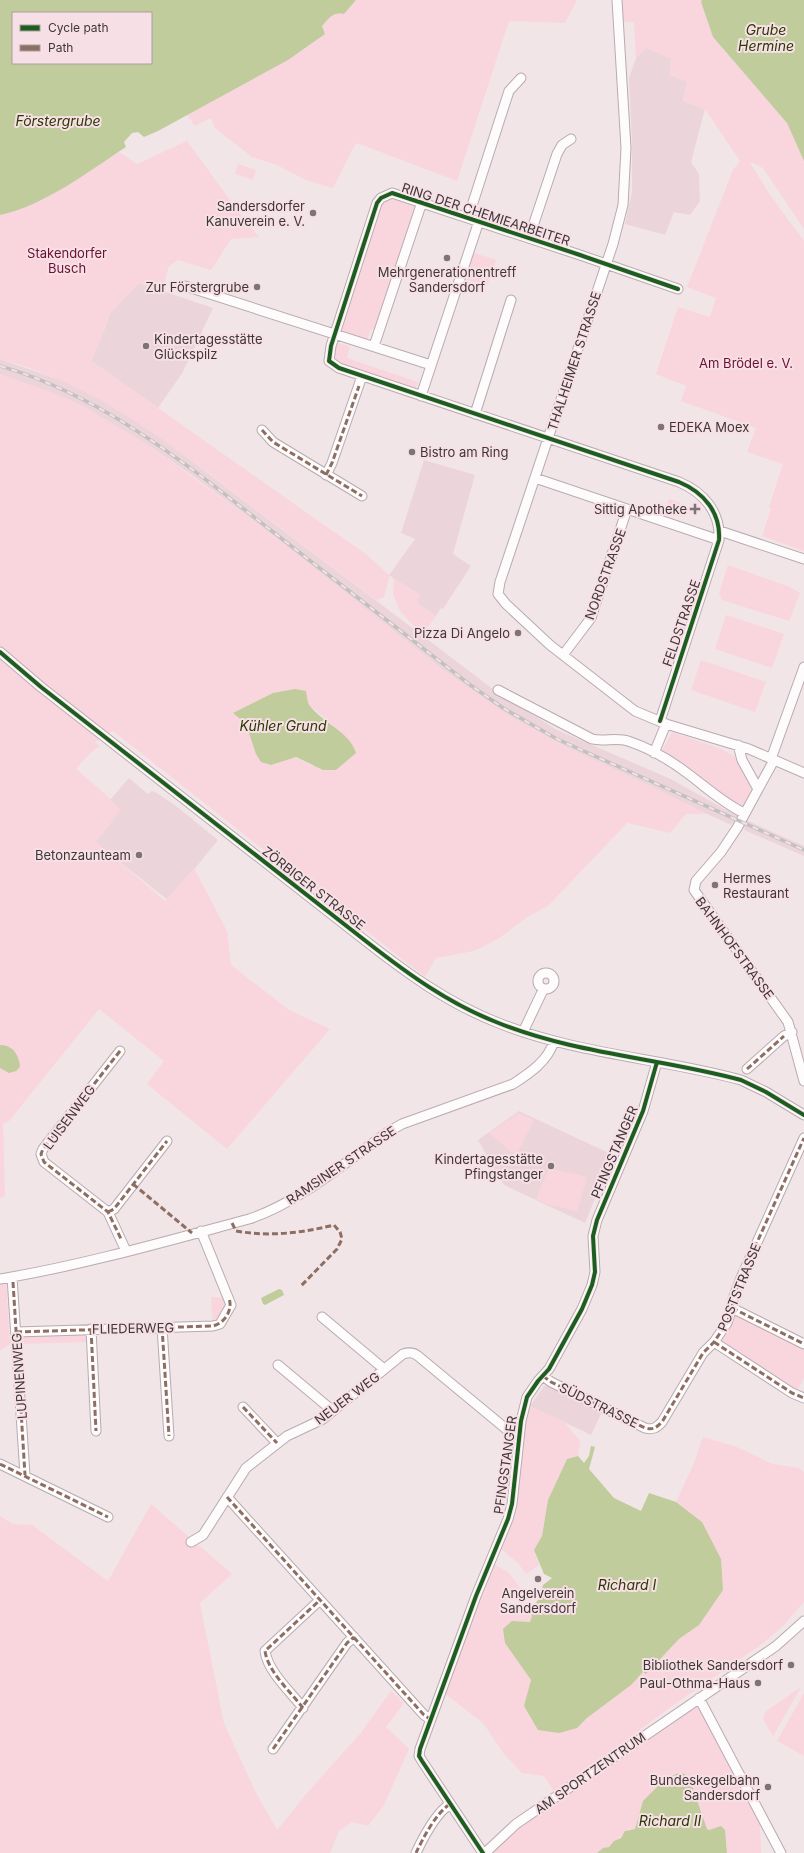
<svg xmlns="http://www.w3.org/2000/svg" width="804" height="1853" font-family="Inter,sans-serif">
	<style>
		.built { fill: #ecd5da }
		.green { fill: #f9d5de; fill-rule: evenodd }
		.water { fill: #c0cc9c; fill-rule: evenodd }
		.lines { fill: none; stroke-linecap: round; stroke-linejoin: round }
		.minor-casing { stroke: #b7acaf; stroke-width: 11 }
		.minor { stroke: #fdfbfc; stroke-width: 9 }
		.rail-casing { stroke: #c3c0c1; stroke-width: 3.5 }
		.rail { stroke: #f7e0e5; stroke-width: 2; stroke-dasharray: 6; stroke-linecap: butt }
		.quiet { stroke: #8d6e63; stroke-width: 3; stroke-dasharray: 6 3; stroke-linecap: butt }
		.cycleway-casing { stroke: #f7e0e5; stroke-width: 6 }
		.cycleway { stroke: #1b5e20; stroke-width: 4 }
		.poi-dot { fill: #7e7376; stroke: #f7e0e5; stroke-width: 1.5 }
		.labels { text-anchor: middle; stroke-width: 4; stroke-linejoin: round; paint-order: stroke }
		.poi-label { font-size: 13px; fill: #3f3638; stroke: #f7e0e5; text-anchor: end }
		.street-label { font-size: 13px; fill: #3f3638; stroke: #f7e0e5 }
		.park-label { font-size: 13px; fill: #6b0f35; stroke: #f7e0e5 }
		.water-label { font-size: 14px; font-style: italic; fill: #2c3904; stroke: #f7e0e5 }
	</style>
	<rect width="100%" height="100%" fill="#f2e5e8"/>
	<path class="built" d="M646,48L671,58L687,82L683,101L705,109L691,162L699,174L700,201L690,215L674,212L665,235L625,224L632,191V142L629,78L636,58Z
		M139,283L213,308L183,372L158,408L91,361L104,331L110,313Z
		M0,359L69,383L98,398L156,434L493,689L557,730L671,779L735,815L804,846V856L744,830L745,828L733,822L731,825L707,814L631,777L572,750L513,718L443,670L270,533L190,474L148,445L84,407L0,374Z
		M424,460L475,475L453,554L471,566L443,609L441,608L436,616L417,603L420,595L389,575L415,539L401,533Z
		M129,778L148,794L152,791L155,792L175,805L218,840L169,901L82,832Z
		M519,1111L613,1155L585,1223L504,1185L478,1140Z
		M550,1385L602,1412L591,1435L530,1406L544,1386Z"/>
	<path class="green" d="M356,0H577L565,23L509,21L457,181L357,143L353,148L333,188L306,180L277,165L252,157L215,128L211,118L195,126L187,115L288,60L325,34L322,26C330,17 333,12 344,14Z
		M614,0H702L701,2L713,37L787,123L804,161V229L763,168L749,161L770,195L804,241V551L762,536L771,509L769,507L783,464L747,452L756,428L681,401L686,386L656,374L678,307L710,317L716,298L687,287L733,170L740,161L705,109L683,101L687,82L669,75L671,58L646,48L636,58L634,22H622Z
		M187,141L243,218L259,237L231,239L211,270L178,260L169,266L162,291L139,283L110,313L104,331L91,361L367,555L389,575L420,595L417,603L436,616L422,635L400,611L393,594L394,580L390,575L384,597L376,600C328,564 280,527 232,491C158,435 91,383 0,359V215C43,206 82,175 119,152L137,164Z
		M238,164L256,170L253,180L235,174Z
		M393,199H400L415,205L376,330L371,329L367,340L339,332L381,206L383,203Z
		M469,251L496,260L487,286L461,278Z
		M336,342L350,347L347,358L418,382L415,391L345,368L334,360Z
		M0,374L57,394L84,407L148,445L270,533L443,670L513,718L572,750L631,777L707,814H686L670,833L627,823L548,906L529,916L498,939L474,951L436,958L425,977L113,731L95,742L100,746L89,754L76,769L105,794L121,810L96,842L165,901L193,869L195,870L227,931L231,965L289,1010L330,1029L227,1149L147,1084L164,1061L99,1009L9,1121L3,1123L5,1197L0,1198ZM309,705L335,727L354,748L312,766L295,757L271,765L251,737L246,724L233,713Z
		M669,499L681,503L678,511L666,507Z
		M728,565L790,587L800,593L789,621L722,600L719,593Z
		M726,615L784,634L772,668L715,649Z
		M701,660L766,682L755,712L691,690Z
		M672,732L721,749L734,756L752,786L746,803L740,808L734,805L674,757L660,754Z
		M519,1113L534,1120L516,1156L489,1133Z
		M549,1168L587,1177L577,1211L550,1205L536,1199Z
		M6,1281L10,1344L0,1350V1283Z
		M211,1297L229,1298L231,1305L213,1326Z
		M738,1311L804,1347V1378L796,1392L719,1343Z
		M91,1329V1342L17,1344L16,1332Z
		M530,1406L564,1422L580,1441L578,1456L567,1459L548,1500L542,1536L534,1550L539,1565L526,1574L518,1563L501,1549L513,1512L524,1427Z
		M703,1437L737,1447L772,1464L799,1468L804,1472V1602L783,1626L762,1644L672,1706L555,1793L544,1776L522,1773L504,1754L484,1724L443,1692L495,1565L508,1572L520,1588L507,1594L504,1607L509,1613L528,1611L532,1616L530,1622L512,1621L522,1667L531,1680L525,1706L577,1728C597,1707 624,1694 643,1672L646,1674L679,1639L699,1625L702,1522L676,1502L694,1463Z
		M151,1504L232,1574L200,1603L224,1723L255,1791L277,1830L308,1792L360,1734L391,1691L404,1703L386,1727L409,1749L384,1805L368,1826L352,1822L339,1831L330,1853H0V1516L13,1524L32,1525L108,1581Z
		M801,1687L773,1736L763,1719L765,1712Z
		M804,1693V1756L777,1741Z
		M698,1702L760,1823L761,1853H727V1844L721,1826L709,1830L707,1829L690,1780L643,1801L635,1829H628C623,1837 615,1839 609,1847L603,1848L597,1853H492L520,1827L556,1800Z"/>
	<path class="water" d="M0,0H356L344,14C333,12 330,17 322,26L325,34L288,60L158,131L144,137L138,132L132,133L124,142L126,147C89,171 44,206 0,215ZM13,13H151V63H13Z
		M702,0H804V161L787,123L713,37L701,2Z
		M295,689L306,691C307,696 307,702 310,706C323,723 350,732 356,753L336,770H323L296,757L271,765L261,762L256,754L246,724L233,713L273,693Z
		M0,1045C13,1045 19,1055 20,1067L16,1071L9,1073L0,1068Z
		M279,1289L282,1290L284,1295L265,1305L263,1304L261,1298Z
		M591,1446L595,1447L589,1469L614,1498L641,1511L649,1493L676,1502L702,1522L721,1559L723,1590L699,1625L679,1639L646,1674L643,1672L631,1685L587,1718L577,1728L559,1733L538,1730L524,1706L531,1680L505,1643L503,1629L512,1621L530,1622L532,1616L528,1611L539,1599L543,1585L552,1578L544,1574L534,1550L542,1536L548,1500L567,1459L578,1456L584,1463L589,1456Z
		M678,1773L685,1774L690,1780L707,1829L709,1830L721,1826L725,1830L727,1853H597L603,1848L609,1847L614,1841L621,1838L625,1831L635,1829L643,1801L664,1780Z"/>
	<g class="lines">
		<g class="minor-casing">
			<path id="minor" d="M617,0L626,148L623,205L613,244L500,582L498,594L506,604L550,645L635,711L666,724L749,749L804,773
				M468,218L509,91L521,78
				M529,238L557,154L562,145L571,139
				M185,286L431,365
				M374,346L422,202
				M421,396L479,221
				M475,414L511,300
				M262,430L273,442L362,496
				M326,475L332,463L362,376
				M535,478L719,540
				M720,531L804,559
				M0,652L41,687L367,942C408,974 448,1003 496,1022C574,1054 660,1058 741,1080L766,1092L804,1115
				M563,655L591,618L627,509
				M498,690L592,739C604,742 616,737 628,741C649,748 670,760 687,773C706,787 723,803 744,813
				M660,721L719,540C721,512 703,492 679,482L339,368L329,361L331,346L377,203L381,198L392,193L580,255L678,289
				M738,745L742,760L758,789
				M654,753L666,724
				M771,759L804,667
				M774,760L737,828L721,852L696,881L694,890L788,1022L804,1081
				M538 981a8 8 0 1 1 16 0a8 8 0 1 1-16 0Z
				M523,1032L543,990
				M120,1051L43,1149L41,1154L44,1162L108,1212L126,1251
				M747,1069L784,1036L792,1032
				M108,1212L114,1209L167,1141
				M12,1277L25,1475
				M0,1279C84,1265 167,1241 249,1219C298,1203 346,1162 388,1132L402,1124L513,1084C530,1073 548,1061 554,1041
				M732,1308L804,1344
				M322,1317L384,1369
				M162,1327L169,1436
				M91,1329L96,1431
				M16,1332L213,1326L220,1324L231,1305L201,1231
				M714,1342L792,1393L804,1398
				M278,1365L333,1411
				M543,1376L551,1382L645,1428C653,1430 656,1428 662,1422L703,1353L714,1342L727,1323L732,1308L733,1299L741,1278L804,1138
				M243,1407L277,1443
				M0,1464L108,1517
				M227,1497L424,1715L430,1719
				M191,1542L203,1535L246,1468L287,1436L323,1419L403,1354C409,1352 413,1352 418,1356L511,1433L519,1436
				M699,1698L781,1853
				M303,1708C290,1691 268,1672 265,1651L320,1600
				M273,1749L347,1643L354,1637
				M416,1853C423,1838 436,1813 450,1804
				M483,1853L422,1761L419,1756L420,1749L476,1596L508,1519L512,1504L521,1421L527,1397L538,1381L549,1369L582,1309L592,1285L595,1272L593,1236L597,1220L643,1111L657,1062
				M485,1853L516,1824L776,1646L804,1621"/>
		</g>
		<use href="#minor" class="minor"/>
		<g class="rail-casing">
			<path id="rail" d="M0,366C103,396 185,463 268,528C335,580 402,632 469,684L503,708L557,739L804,850"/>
		</g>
		<use href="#rail" class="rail"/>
		<path class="quiet" d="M262,430L273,442L362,496
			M326,475L332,463L359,386
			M120,1051L43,1149L41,1154L44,1162L108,1212L122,1241
			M747,1069L784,1036
			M133,1184L192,1233
			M108,1212L114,1209L167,1141
			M232,1223L236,1231C270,1237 301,1233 334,1225L340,1232L342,1239L337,1249L300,1287
			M13,1282L25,1475
			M732,1308L804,1344
			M162,1327L169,1436
			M91,1329L96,1431
			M16,1332L213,1326C225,1323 233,1310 229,1298
			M714,1342L792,1393L804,1398
			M543,1376L551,1382L645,1428C653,1430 656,1428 662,1422L703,1353L714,1342L727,1323L732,1308L733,1299L741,1278L804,1138
			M243,1407L277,1443
			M0,1464L108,1517
			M227,1497L424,1715L430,1719
			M303,1708C290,1691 268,1672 265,1651L320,1600
			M273,1749L347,1643L354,1637
			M416,1853C423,1838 436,1813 450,1804"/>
		<g class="cycleway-casing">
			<path id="cycleway" d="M0,652L41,687L367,942C408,974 448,1003 496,1022C574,1054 660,1058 741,1080L766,1092L804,1115
				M660,721L719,540C721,512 703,492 679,482L339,368L329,361L331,346L377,203L381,198L392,193L580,255L678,289
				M483,1853L422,1761L419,1756L420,1749L476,1596L508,1519L512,1504L521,1421L527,1397L538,1381L549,1369L582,1309L592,1285L595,1272L593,1236L597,1220L643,1111L657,1062"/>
		</g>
		<use href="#cycleway" class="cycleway"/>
	</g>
	<g class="poi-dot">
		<circle cx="313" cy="213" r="4"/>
		<circle cx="447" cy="258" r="4"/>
		<circle cx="257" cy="287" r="4"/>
		<circle cx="146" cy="346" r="4"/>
		<circle cx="661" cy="427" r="4"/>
		<circle cx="412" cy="452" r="4"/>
		<path d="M693 503h4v4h4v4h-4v4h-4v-4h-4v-4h4z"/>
		<circle cx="518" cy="633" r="4"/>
		<circle cx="139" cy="855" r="4"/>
		<circle cx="715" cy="885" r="4"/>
		<circle cx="551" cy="1166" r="4"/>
		<circle cx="538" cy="1579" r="4"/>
		<circle cx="791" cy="1665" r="4"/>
		<circle cx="758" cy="1683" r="4"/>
		<circle cx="768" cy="1787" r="4"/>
	</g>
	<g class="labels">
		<g class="poi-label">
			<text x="305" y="211">Sandersdorfer<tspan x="305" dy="15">Kanuverein e. V.</tspan></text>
			<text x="447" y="277" text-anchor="middle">Mehrgenerationentreff<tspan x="447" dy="15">Sandersdorf</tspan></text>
			<text x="249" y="292">Zur Förstergrube</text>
			<text x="154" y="344" text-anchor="start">Kindertagesstätte<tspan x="154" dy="15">Glückspilz</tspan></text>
			<text x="669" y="432" text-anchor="start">EDEKA Moex</text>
			<text x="420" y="457" text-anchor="start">Bistro am Ring</text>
			<text x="687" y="514">Sittig Apotheke</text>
			<text x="510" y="638">Pizza Di Angelo</text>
			<text x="131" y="860">Betonzaunteam</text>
			<text x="723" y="883" text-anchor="start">Hermes<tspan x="723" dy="15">Restaurant</tspan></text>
			<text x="543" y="1164">Kindertagesstätte<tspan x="543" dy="15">Pfingstanger</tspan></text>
			<text x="538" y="1598" text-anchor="middle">Angelverein<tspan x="538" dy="15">Sandersdorf</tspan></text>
			<text x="783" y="1670">Bibliothek Sandersdorf</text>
			<text x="750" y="1688">Paul-Othma-Haus</text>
			<text x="760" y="1785">Bundeskegelbahn<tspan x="760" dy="15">Sandersdorf</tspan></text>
		</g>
		<g class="street-label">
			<text transform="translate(486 214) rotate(18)" y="5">RING DER CHEMIEARBEITER</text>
			<text transform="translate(574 361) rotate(-72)" y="5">THALHEIMER STRASSE</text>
			<text transform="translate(605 574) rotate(-70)" y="5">NORDSTRASSE</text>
			<text transform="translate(681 623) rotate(-71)" y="5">FELDSTRASSE</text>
			<text transform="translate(314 888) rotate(38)" y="5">ZÖRBIGER STRASSE</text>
			<text transform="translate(735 948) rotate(54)" y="5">BAHNHOFSTRASSE</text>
			<text transform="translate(69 1117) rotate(-53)" y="5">LUISENWEG</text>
			<text transform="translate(614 1152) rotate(-67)" y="5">PFINGSTANGER</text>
			<text transform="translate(341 1165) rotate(-34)" y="5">RAMSINER STRASSE</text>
			<text transform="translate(739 1287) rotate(-68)" y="5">POSTSTRASSE</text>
			<text transform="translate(133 1328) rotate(-1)" y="5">FLIEDERWEG</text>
			<text transform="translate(19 1376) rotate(-94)" y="5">LUPINENWEG</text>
			<text transform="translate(347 1398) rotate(-37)" y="5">NEUER WEG</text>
			<text transform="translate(599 1405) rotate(26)" y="5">SÜDSTRASSE</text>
			<text transform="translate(505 1465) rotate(-82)" y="5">PFINGSTANGER</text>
			<text transform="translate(590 1773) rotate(-35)" y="5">AM SPORTZENTRUM</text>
		</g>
		<g class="park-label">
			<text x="67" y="258">Stakendorfer<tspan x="67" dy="15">Busch</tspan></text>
			<text x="746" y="368">Am Brödel e. V.</text>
		</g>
		<g class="water-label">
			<text x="766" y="35">Grube<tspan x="766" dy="16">Hermine</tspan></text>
			<text x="58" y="126">Förstergrube</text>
			<text x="283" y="731">Kühler Grund</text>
			<text x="627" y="1590">Richard I</text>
			<text x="670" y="1826">Richard II</text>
		</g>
	</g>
	<rect x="12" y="12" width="140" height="52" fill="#f7e0e5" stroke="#ad9ca0"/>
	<rect x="20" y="25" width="20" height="6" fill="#1b5e20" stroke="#ad9ca0"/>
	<text x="48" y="32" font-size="12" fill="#3f3638">Cycle path</text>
	<rect x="20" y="45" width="20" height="6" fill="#8d6e63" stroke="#ad9ca0"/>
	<text x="48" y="52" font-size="12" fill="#3f3638">Path</text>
</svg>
